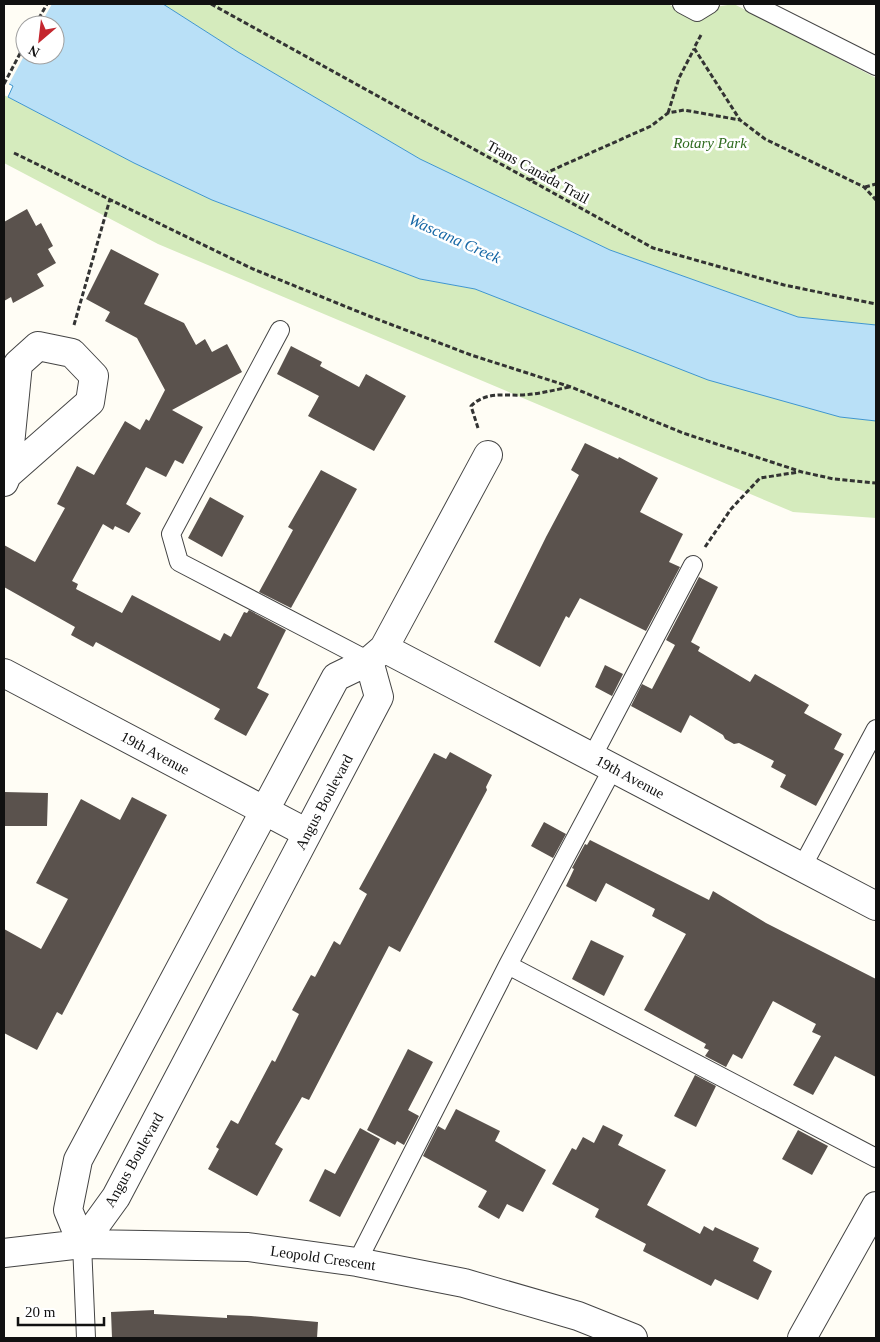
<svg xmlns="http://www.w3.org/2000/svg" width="880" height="1342" font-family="'Times New Roman',serif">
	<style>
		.green { fill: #d5ebbd }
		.water { fill: #b9e0f7; stroke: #3f96cf; fill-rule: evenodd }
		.pier { fill: #fffdf5 }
		.building { fill: #5a524d }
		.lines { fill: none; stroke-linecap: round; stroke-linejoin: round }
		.service-casing { stroke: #444; stroke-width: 20 }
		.minor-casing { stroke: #444; stroke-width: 30 }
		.path { stroke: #333; stroke-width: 3; stroke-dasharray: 5 2.5; stroke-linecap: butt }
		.service { stroke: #fff; stroke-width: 18 }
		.minor { stroke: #fff; stroke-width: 28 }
		.labels { text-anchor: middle; stroke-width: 5; stroke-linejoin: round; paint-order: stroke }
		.park-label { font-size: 15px; font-style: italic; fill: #2f6b1f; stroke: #fff }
		.street-label { font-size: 15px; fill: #111; stroke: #fff }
		.water-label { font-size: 16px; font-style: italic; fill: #1768a6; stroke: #fff }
	</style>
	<rect width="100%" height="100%" fill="#fffdf5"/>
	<path class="green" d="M163,4H668L683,12L734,4L876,78V325L798,317L610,250L420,159L238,52Z
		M4,95L134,163L212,200L420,279L475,289L840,417L876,421V518L793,512L158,244L4,163Z"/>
	<path class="water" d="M4,4H163L238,52L420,159L610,250L798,317L876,325V421L840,417L708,380L475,289L420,279L212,200L134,163L8,97L13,86L4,81ZM25,25H55V55H25Z"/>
	<path class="pier" d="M4,4H52L40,25H25V54L8,86L4,84Z"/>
	<path class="building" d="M27,209L36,226L41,223L53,246L48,249L56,263L37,274L44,286L13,303L11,297L4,301V222Z
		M111,249L159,274L144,304L184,323L196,345L205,339L212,352L227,344L242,372L172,410L203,427L183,464L175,460L166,477L146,467L126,504L141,513L129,533L115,526L113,530L103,524L72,581L78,584L76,589L122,613L132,595L220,641L224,633L231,637L244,612L247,613L249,610L286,630L257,688L269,694L246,736L214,719L220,709L96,642L93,647L71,635L75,627L4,587V545L35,562L65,508L57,504L77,466L94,475L125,421L140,430L146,419L149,421L165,390L137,338L105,321L110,312L86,299Z
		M291,346L322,362L320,366L359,387L366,374L406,396L374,451L308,416L319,396L277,374Z
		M585,443L618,459L619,457L658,478L640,512L683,534L669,562L680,567L646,631L580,598L569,618L566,616L540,667L494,642L546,537L579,475L571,470Z
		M321,470L357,489L291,608L259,592L293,530L288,527Z
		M210,497L244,516L222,557L188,538Z
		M699,577L718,587L691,642L700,647L698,651L750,682L755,674L809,705L804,713L842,734L834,749L844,754L816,806L780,787L786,775L771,767L774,761L739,743L734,744L725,739L723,735L690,715L681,733L631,706L642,684L652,689L675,645L666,640Z
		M605,665L623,674L612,696L595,687Z
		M450,752L492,775L486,787L487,790L400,952L389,946L309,1100L302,1097L275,1144L283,1149L257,1196L208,1169L219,1149L216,1147L231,1120L238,1124L272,1060L275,1062L299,1014L292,1010L311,975L315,977L334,941L340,945L367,894L359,889L434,753L446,759Z
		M4,792L48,793L47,826H4Z
		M132,797L167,815L62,1015L57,1012L37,1050L4,1033V929L41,949L68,899L36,883L81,799L120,820Z
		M544,822L566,834L553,858L531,846Z
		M590,840L709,900L713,891L766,923L876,979V1077L835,1056L813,1095L793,1085L821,1036L812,1032L816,1024L773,1001L742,1059L733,1054L726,1067L705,1056L709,1050L704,1048L706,1044L644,1010L686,934L652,916L655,909L606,883L596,902L566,886L574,869L572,868L585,844L587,845Z
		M591,940L624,956L604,996L572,979Z
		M408,1049L433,1062L408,1110L419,1116L404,1145L397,1141L395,1145L367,1130Z
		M695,1075L716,1086L696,1127L674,1116Z
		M456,1109L500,1131L495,1141L546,1170L523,1212L507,1204L499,1219L478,1207L487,1191L423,1156L438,1126L445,1130Z
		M603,1125L623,1135L618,1145L666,1170L647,1205L700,1234L704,1226L713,1231L715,1227L759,1248L753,1261L772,1271L758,1300L715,1279L711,1286L643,1251L646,1244L595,1217L599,1209L552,1184L572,1148L576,1150L583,1137L594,1143Z
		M360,1128L380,1139L340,1217L309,1201L325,1169L335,1174Z
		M798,1130L828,1146L812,1175L782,1159Z
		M154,1310V1314L227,1318V1315L251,1316L318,1322L317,1338H112L111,1312Z"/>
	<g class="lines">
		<g class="service-casing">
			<path id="service" d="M682,4L697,12L710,4
				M753,4L876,66
				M280,330L171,534L179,562L369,661
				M592,757L693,565
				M802,867L876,729
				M508,965L876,1158
				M82,1244L86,1338
				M357,1262L508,965L613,768"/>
		</g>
		<g class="minor-casing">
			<path id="minor" d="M4,482L7,475L90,402L94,376L72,353L38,346L18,364L7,475
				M384,648L876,906
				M4,673L307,833
				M82,1244L68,1210L78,1160L336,677L369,661L384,648L488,455
				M82,1244L116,1197L379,697L369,661
				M4,1253L82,1244L145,1245L248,1247L357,1262L464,1283L578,1316L633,1338
				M802,1338L876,1206"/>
		</g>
		<path class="path" d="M211,4L653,248L784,285L876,304
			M35,25L47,4
			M701,35L694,48L740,120L765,139L864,187L876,200
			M4,84L25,44
			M4,92H5
			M668,113L679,78L694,49
			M14,153L253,269L369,316L471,355L571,387L683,433L802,472L834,479L876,483
			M530,180L651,126L668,113L684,110L740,120
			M865,187L876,184
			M74,325L110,199
			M478,428L471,406C486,391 504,396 523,395C539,394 554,390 570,387
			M705,547L731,509L760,478L799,472"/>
		<use href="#service" class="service"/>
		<use href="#minor" class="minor"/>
	</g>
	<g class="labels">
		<g class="park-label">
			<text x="710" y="148">Rotary Park</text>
		</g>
		<g class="street-label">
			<text transform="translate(538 172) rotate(29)" y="5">Trans Canada Trail</text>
			<text transform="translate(155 753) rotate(28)" y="5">19th Avenue</text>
			<text transform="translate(630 777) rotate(28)" y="5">19th Avenue</text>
			<text transform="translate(324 802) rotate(-62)" y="5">Angus Boulevard</text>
			<text transform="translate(134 1160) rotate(-61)" y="5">Angus Boulevard</text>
			<text transform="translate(323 1258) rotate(8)" y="5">Leopold Crescent</text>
		</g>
		<g class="water-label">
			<text transform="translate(455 238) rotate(24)" y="6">Wascana Creek</text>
		</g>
	</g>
	<rect width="880" height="1342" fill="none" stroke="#111111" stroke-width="10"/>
	<g transform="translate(40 40) rotate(208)"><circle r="24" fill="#ffffff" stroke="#a0a0a0"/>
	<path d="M0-4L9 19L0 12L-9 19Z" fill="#c4262e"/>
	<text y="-8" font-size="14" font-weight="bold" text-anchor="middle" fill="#111111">N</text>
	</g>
	<path d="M18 1317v8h86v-8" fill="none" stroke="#111111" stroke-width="2.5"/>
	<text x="25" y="1317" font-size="15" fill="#111111" stroke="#ffffff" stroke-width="4" paint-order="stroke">20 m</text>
</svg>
